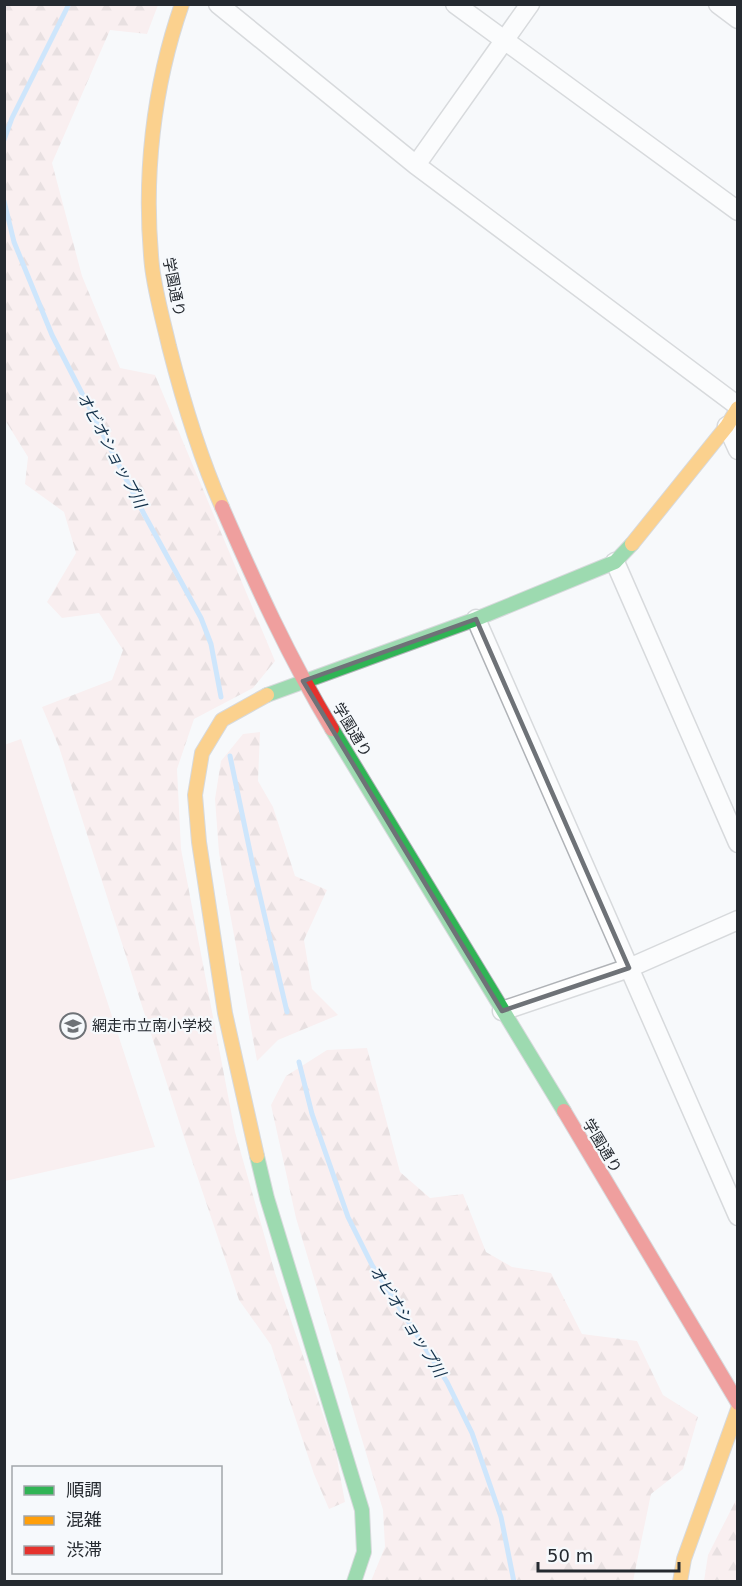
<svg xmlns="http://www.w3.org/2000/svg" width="742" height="1586" font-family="'DejaVu Sans','Noto Sans JP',sans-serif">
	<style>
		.forest { fill: url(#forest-firs) }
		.garden { fill: #fae2e2 }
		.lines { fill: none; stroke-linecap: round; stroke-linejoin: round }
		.stream { stroke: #9ccefc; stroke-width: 5 }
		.street-casing { stroke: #b0b3b7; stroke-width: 21 }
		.fast-casing { stroke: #b0b3b7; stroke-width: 16 }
		.slow-casing { stroke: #b0b3b7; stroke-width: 16 }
		.jam-casing { stroke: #b0b3b7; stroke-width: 16 }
		.street { stroke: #fefefe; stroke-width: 18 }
		.fast { stroke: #30b455; stroke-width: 14 }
		.slow { stroke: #ff9f0a; stroke-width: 14 }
		.jam { stroke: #e5322d; stroke-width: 14 }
		.marked { fill: none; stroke: #6e7277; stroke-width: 4.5; stroke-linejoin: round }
		.labels { text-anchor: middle; stroke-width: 4.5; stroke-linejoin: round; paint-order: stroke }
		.street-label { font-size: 15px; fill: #252a30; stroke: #f6f9fc }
		.poi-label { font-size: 15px; fill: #252a30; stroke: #f6f9fc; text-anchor: start }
		.water-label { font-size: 16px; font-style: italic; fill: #112f49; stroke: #f6f9fc }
	</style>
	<defs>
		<pattern id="forest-firs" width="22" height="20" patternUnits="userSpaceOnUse" patternTransform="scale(1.5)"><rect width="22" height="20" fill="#fae2e2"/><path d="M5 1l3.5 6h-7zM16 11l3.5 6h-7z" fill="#d6c2c2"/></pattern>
	</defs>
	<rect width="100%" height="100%" fill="#f7f9fb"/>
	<path class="forest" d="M7,4L158,5L147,34L110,30L52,163L82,276L120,368L155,375L275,661L253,688L194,719L177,769L181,849L235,1132L275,1273L336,1453L345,1502L329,1509L314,1474L271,1345L239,1300L185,1140L59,747L42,707L112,680L123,650L99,613L62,618L47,602L76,553L64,512L25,484L28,457L5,420V7Z
		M260,732L258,781L273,807L295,876L327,890L304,940L312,989L338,1015L278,1040L257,1061L219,853L215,799L221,761L243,734Z
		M367,1048L400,1172L430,1198L463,1194L486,1252L512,1267L551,1273L582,1334L637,1341L663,1395L698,1417L683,1469L651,1494L633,1581H371L385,1547L383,1510L296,1218L271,1105L286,1076L327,1050Z
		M737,1498V1581H704L708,1555Z"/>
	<path class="garden" d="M21,739L155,1147L5,1181L4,745Z"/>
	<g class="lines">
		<path class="stream" d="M4,140L12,118L69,4
			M4,201L14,242L52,335L144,514L201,618L211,644L221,697
			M230,756L253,866L287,1012
			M299,1062L312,1114L348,1217L372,1265L447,1382L472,1433L501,1517L514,1582"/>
		<g class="street-casing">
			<path id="street" d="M218,4L416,165L738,406
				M455,4L738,211
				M718,4L738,19
				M416,165L530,4
				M727,426L738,450
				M615,562L738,843
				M476,619L738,1216
				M502,1011L629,968L738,920"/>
		</g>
		<g class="fast-casing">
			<path id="fast" d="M267,695L476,619L615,562L632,544
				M332,729L564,1111
				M257,1156L267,1198L362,1510L364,1552L354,1582"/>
		</g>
		<g class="slow-casing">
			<path id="slow" d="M182,4C153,87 143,178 152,266C155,292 163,320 169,346C183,401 199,455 222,507
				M632,544L727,426L738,408
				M257,1156L225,1013L199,842L195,795L202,753L222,720L267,695
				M680,1582L684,1559L738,1409"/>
		</g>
		<g class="jam-casing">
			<path id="jam" d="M222,507C255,583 289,658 332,729
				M564,1111L738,1403"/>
		</g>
		<use href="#street" class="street"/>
		<use href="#fast" class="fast"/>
		<use href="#slow" class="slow"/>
		<use href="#jam" class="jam"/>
	</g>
	<path d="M0 0H742V1586H0ZM476,619L629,968L502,1011L303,681Z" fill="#f7f9fb" fill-opacity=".55" fill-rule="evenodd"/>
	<path class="marked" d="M476,619L629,968L502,1011L303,681Z"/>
	<defs>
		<g id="school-ring" transform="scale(1.35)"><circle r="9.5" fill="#f6f9fc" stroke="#6e7277" stroke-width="1.5"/><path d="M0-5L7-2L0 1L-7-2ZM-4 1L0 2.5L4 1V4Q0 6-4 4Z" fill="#6e7277"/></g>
	</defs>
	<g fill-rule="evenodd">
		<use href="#school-ring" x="73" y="1026"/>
	</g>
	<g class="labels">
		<g class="street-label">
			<text transform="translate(174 287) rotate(79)" y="5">学園通り</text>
			<text transform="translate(352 730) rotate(59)" y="5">学園通り</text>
			<text transform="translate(602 1146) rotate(59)" y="5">学園通り</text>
		</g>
		<g class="poi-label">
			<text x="92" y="1031">網走市立南小学校</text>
		</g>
		<g class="water-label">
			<text transform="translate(112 450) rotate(62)" y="6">オビオショップ川</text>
			<text transform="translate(408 1321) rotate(58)" y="6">オビオショップ川</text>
		</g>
	</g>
	<rect width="742" height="1586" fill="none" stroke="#252a30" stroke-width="12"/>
	<rect x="12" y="1466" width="210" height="108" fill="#f6f9fc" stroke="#a2a6aa" stroke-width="1.5"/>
	<rect x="24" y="1486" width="30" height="9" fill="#30b455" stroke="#a2a6aa" stroke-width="1.5"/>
	<text x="66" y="1496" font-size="18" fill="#252a30">順調</text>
	<rect x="24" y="1516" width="30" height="9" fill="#ff9f0a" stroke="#a2a6aa" stroke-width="1.5"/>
	<text x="66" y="1526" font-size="18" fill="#252a30">混雑</text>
	<rect x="24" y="1546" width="30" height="9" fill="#e5322d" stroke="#a2a6aa" stroke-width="1.5"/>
	<text x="66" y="1556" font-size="18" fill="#252a30">渋滞</text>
	<path d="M538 1562v9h141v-9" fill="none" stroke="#252a30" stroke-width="3"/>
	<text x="547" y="1562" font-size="18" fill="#252a30" stroke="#f6f9fc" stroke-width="4.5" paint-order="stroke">50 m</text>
</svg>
